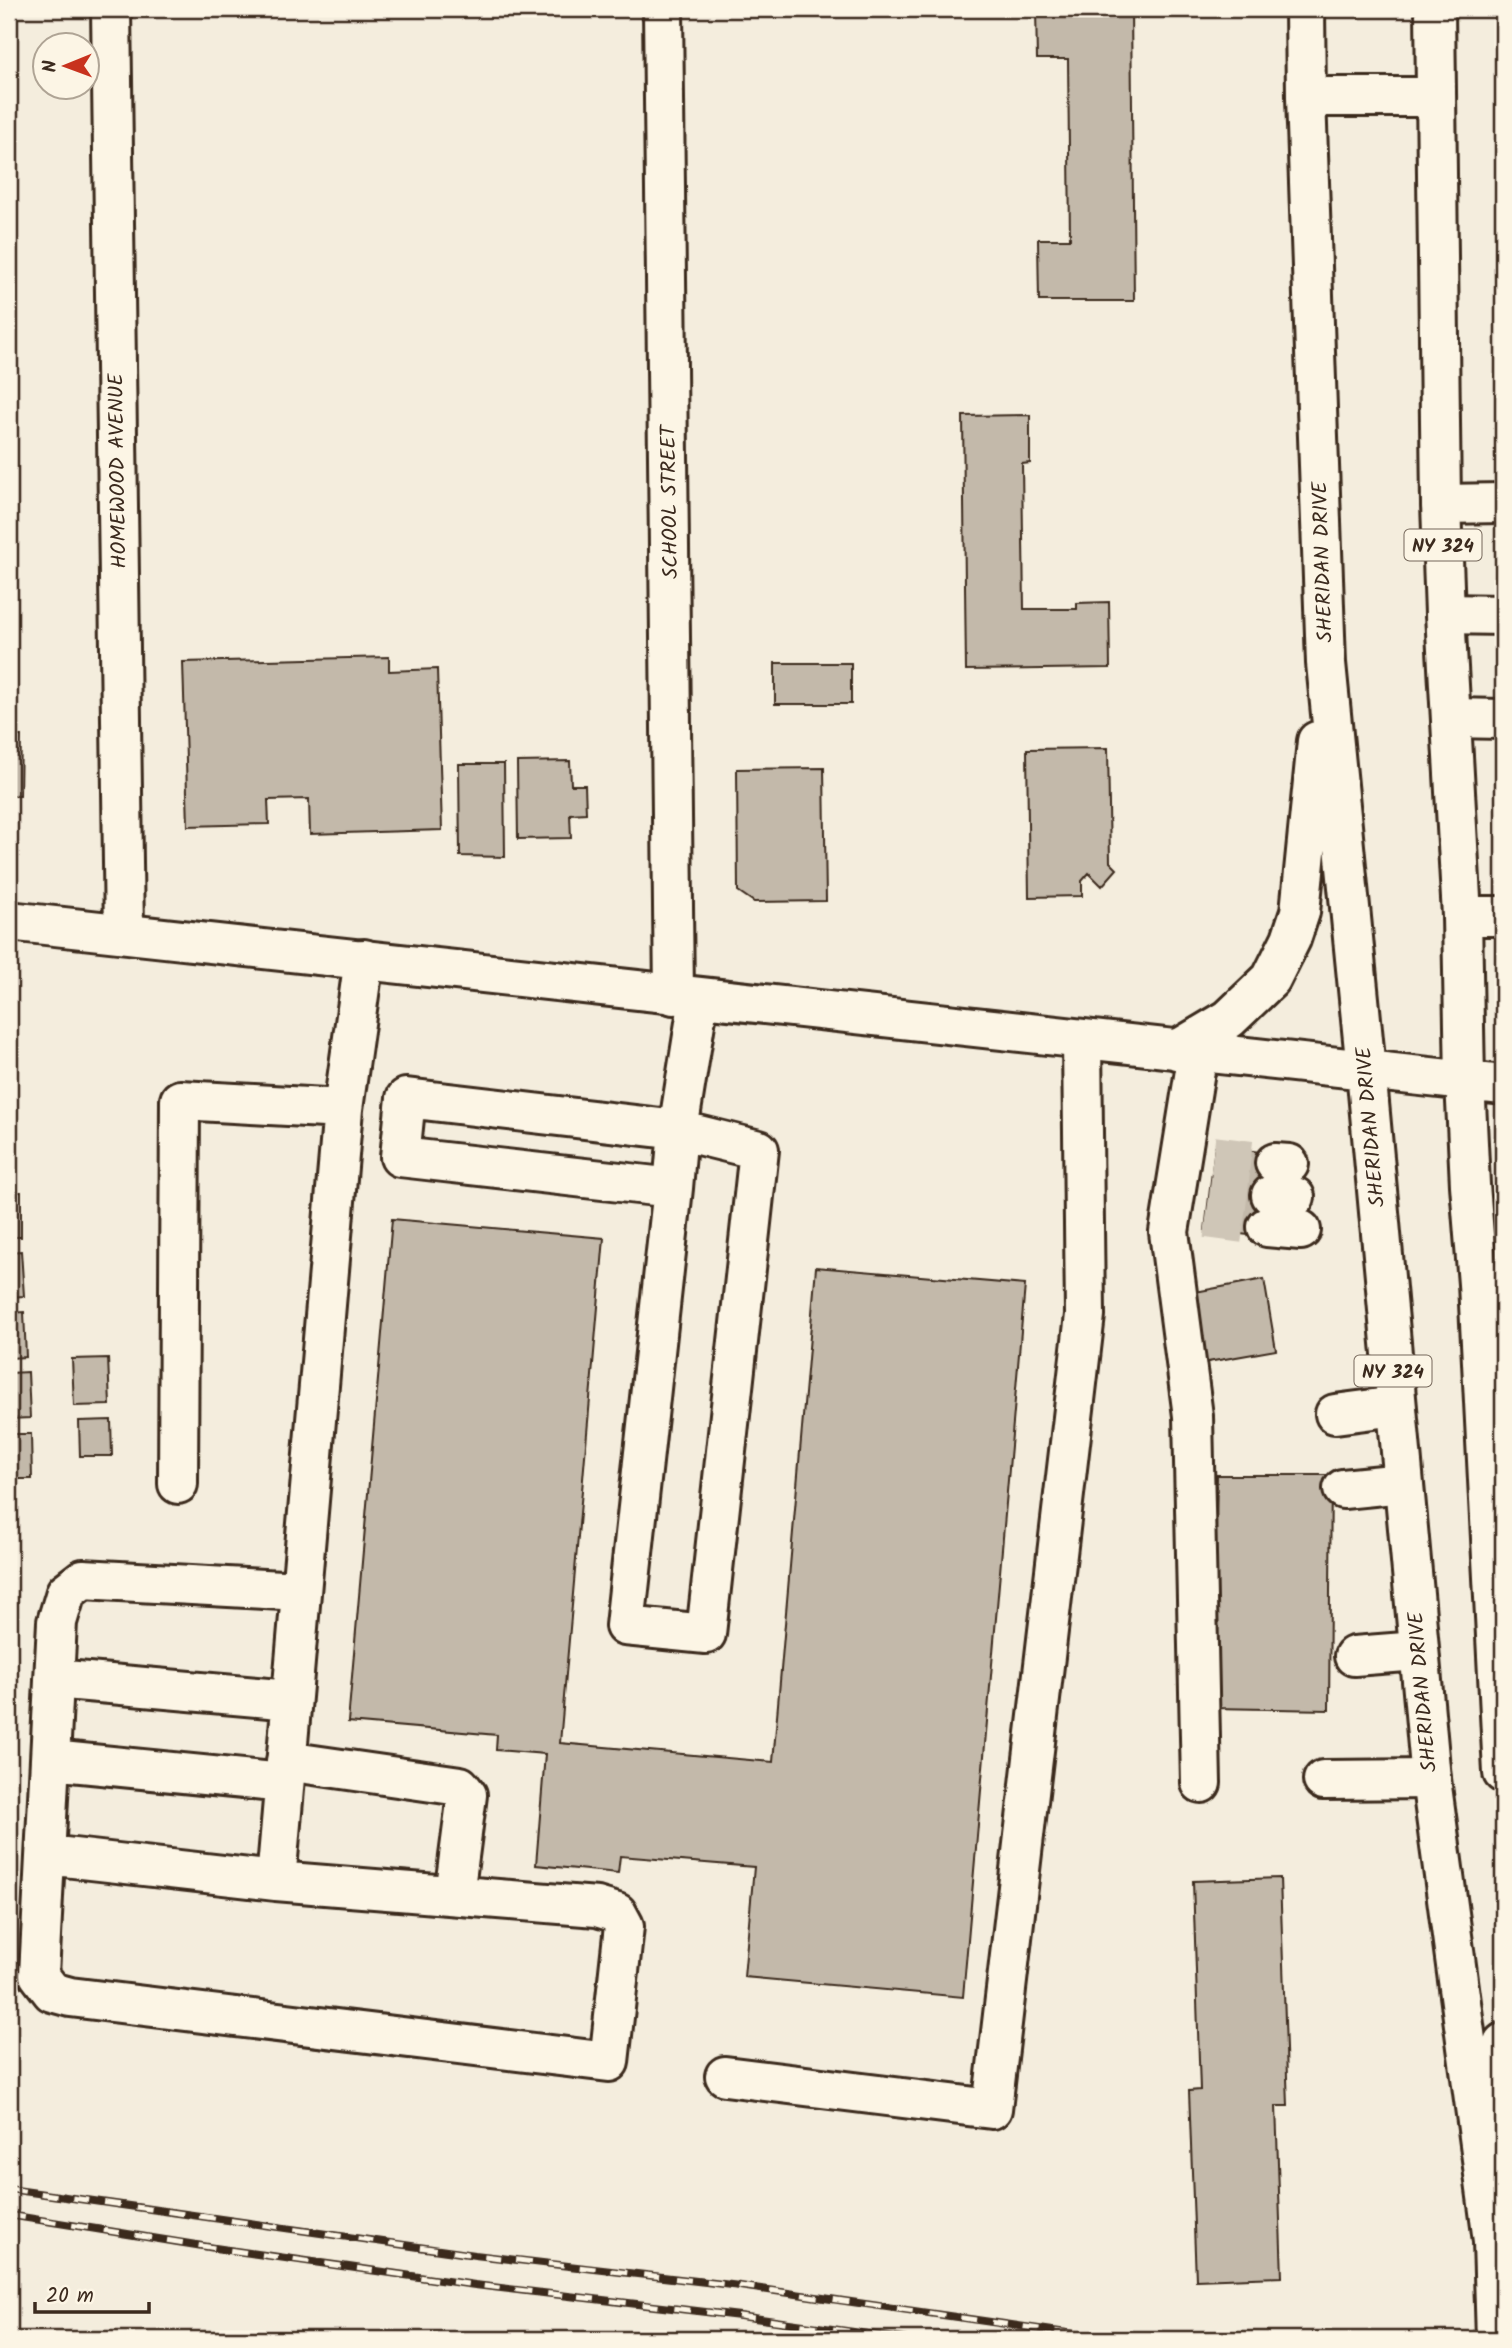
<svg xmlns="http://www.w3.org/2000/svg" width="1512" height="2348" font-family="Kalam,sans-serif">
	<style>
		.building { fill: #c3b9aa; stroke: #3b2a1e; stroke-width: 2 }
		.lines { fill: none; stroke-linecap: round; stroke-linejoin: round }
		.minor-tunnel { stroke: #cfc6b7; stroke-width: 38; stroke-dasharray: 38 19; stroke-linecap: butt }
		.minor-casing { stroke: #3b2a1e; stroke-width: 44 }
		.major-casing { stroke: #3b2a1e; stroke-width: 44 }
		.minor { stroke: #fcf5e5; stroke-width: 38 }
		.major { stroke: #fcf5e5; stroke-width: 38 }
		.rail-casing { stroke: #3b2a1e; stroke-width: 8 }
		.rail { stroke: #fcf5e5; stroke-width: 5; stroke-dasharray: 16; stroke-linecap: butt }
		.labels { text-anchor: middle; stroke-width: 5; stroke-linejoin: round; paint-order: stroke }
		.shield { fill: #fcf5e5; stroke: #75675a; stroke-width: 2 }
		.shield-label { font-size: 19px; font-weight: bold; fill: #3b2a1e }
		.street-label { font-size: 21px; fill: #3b2a1e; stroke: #fcf5e5 }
	</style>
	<rect width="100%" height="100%" fill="#f4eddd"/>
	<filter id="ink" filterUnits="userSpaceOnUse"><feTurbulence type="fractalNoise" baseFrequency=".0143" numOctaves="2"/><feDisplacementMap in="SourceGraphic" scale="14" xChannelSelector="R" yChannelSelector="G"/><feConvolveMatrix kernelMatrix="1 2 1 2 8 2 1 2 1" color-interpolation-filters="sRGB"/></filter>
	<g filter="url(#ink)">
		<path class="building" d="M1036,9H1131L1134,301H1039L1038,239H1070L1068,59H1037Z
			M1030,415V463L1022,464L1024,609H1077V603L1109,602L1110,668L966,670L963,416Z
			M389,657V671L437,669L442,830L310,834L309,799L268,800L269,824L188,826L183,662Z
			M775,663H851V704H775Z
			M9,736H21L20,796H9Z
			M1108,748L1110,862L1117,869L1102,886L1089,873L1082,881V896L1029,897L1027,749Z
			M570,761L571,785H585L586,813L570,814L571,838L518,839L517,762Z
			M459,764H504L505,857L460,856Z
			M824,768L826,901L754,902L738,891L737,769Z
			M1215,1146L1276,1154L1266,1237L1205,1230Z
			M9,1192H21V1237H9Z
			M392,1219L604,1238L560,1743L773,1762L816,1267L1025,1285L963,1997L744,1977L754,1867L620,1856L618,1873L536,1865L545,1754L496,1750L497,1735L348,1722Z
			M21,1251L24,1296L9,1297V1252Z
			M1264,1279L1276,1350L1202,1363L1190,1293Z
			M24,1312L26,1357L9,1358V1313Z
			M108,1358L110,1405L74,1406L72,1359Z
			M28,1372L30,1418L9,1419V1373Z
			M111,1420L112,1456H80L79,1421Z
			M9,1434H31L32,1479H9Z
			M1217,1475H1331L1329,1710L1213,1708Z
			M1280,1878L1288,2106H1276L1282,2277L1196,2280L1189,2091L1200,2090L1193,1881Z"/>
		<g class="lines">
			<path class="minor-tunnel" d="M1213,1155L1275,1163
				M1210,1188L1271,1195
				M1206,1219L1267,1227"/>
			<g class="minor-casing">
				<path id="minor" d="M111,9L124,933
					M663,9L674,995
					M1441,504L1503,503
					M1445,614L1503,615
					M1451,718L1503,719
					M1462,916H1503
					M1198,1052L1169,1232L1193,1416L1201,1783
					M1275,1163L1289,1164
					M673,1188L400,1157L406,1098L678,1130L759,1150L706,1634L625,1626L673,1188L678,1130L699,998
					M1271,1195L1295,1197
					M1267,1227L1301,1230
					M1335,1414L1396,1406
					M178,1484L180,1100L343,1109
					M1343,1489L1403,1483
					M301,1591L83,1579L66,1592L57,1622L39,1975L52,1992L70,1997L609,2062L624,1926L617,1913L597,1907L276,1881L343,1109L364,959
					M1354,1656L1418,1651
					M54,1679L291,1700
					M51,1760L284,1783
					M286,1761L460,1786L467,1795L454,1895
					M1323,1780L1431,1779
					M47,1855L276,1881
					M725,2076L992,2109L1085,1315L1082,1040"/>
			</g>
			<g class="major-casing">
				<path id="major" d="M1305,9L1306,97L1326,663L1366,1070L1431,1779L1493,2241
					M1435,9L1441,504L1445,614L1462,916L1465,1081L1470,1185L1478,1284L1503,1773
					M1306,97H1436
					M9,921L1503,1085
					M1177,1050L1229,1019L1271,979L1291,939L1300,912L1317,741
					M1498,2150L1503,2043
					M1494,2217L1493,2241L1496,2339"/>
			</g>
			<use href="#minor" class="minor"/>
			<use href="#major" class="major"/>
			<g class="rail-casing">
				<path id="rail" d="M9,2189L475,2255L740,2286L1109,2339
					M9,2215L215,2248L475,2285L740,2316L904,2339"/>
			</g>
			<use href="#rail" class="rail"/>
		</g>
	</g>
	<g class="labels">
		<g class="shield">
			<rect x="1404.5" y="529.5" width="77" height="31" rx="5"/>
			<rect x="1354.5" y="1355.5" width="77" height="31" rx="5"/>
		</g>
		<g class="shield-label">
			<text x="1443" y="552">NY 324</text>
			<text x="1393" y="1378">NY 324</text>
		</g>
		<g class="street-label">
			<text transform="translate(117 471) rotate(-91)" y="7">HOMEWOOD AVENUE</text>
			<text transform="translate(669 502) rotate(-91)" y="7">SCHOOL STREET</text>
			<text transform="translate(1322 562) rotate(-92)" y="7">SHERIDAN DRIVE</text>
			<text transform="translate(1370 1127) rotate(-95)" y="7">SHERIDAN DRIVE</text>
			<text transform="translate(1422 1692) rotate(-95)" y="7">SHERIDAN DRIVE</text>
		</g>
	</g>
	<rect width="1512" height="2348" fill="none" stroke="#fcf5e5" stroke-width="35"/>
	<rect x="18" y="18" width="1477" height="2313" fill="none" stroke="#3b2a1e" stroke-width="2.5" filter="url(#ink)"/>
	<g transform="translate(66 66) rotate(269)"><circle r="33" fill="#fcf5e5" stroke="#afa495" stroke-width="2"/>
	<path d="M0-5L12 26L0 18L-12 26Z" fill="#c8321e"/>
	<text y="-10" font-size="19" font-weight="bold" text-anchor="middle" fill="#3b2a1e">N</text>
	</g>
	<path d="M35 2302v10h114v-10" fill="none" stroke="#3b2a1e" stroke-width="3.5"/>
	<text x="46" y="2302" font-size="21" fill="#3b2a1e" stroke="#fcf5e5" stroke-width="5" paint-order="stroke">20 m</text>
</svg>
